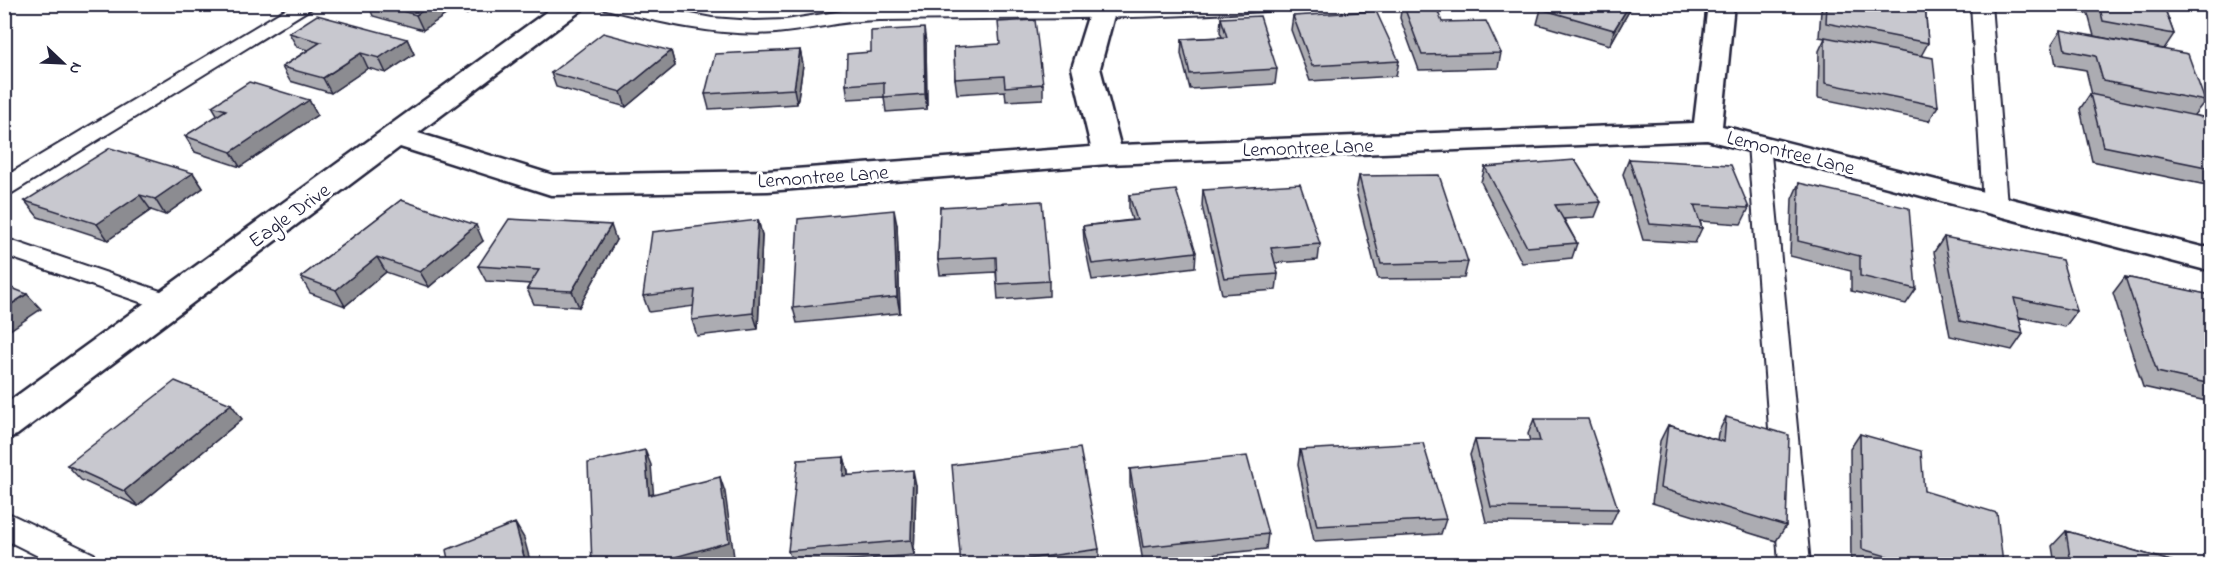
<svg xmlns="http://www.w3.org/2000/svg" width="2216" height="569" font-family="'Indie Flower',sans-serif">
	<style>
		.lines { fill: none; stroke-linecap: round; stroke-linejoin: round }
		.service-casing { stroke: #22223b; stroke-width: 4 }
		.minor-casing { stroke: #22223b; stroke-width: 5 }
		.service { fill: #fff; fill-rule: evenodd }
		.minor { fill: #fff; fill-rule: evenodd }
		.wall { fill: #acacb2; stroke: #22223b; stroke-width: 1.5 }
		.shaded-wall { fill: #8c8c91; stroke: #22223b; stroke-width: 1.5 }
		.building { fill: #c8c8cf; stroke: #22223b; stroke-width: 1.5 }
		.labels { text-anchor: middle; stroke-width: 6; stroke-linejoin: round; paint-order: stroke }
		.street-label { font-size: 21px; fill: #22223b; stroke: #fff }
	</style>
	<rect width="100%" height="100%" fill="#fff"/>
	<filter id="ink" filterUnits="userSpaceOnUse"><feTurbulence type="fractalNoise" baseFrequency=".0167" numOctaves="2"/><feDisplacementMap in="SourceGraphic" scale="12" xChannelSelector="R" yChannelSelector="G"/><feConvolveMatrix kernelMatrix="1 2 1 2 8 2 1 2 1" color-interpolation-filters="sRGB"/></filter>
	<g filter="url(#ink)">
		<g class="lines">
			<g class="service-casing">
				<path id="service" d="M294,4H318L12,193L4,195V177Z
					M600,4H638L712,18L754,21L786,20L861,8L1287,4L1285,8L1278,10C1145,20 1013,18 880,20C843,20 812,30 776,33C718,37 658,22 602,8Z
					M1971,4H1991L2007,205L2003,210L1995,213L1987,210L1983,205Z
					M1759,137L1767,139L1770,144L1810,564H1779L1748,144L1751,139Z
					M4,238L178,297L182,303L178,309L169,312L4,255Z
					M4,511L94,554L98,564H54L4,539Z"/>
			</g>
			<g class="minor-casing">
				<path id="minor" d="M557,4H586L583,9L418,133L553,175L768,171L1091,147L1072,68L1092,4H1117L1100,68L1120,145L1694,123L1708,4H1734L1722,126L2202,247H2212V269H2202L1707,140L1108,164L768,191L551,195L400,147L17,435L4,439V405Z"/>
			</g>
			<use href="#service" class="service"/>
			<use href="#minor" class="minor"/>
		</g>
		<path class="wall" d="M368,4H481L467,14L453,10L423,30L373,16Z
			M1402,4L1442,22L1501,53L1498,68L1419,70L1400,18Z
			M1633,4L1610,45L1537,24L1541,9Z
			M1824,4H1925L1928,43L1921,56L1938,106L1929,121L1818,98L1819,51L1825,38L1819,37L1821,11Z
			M2055,4H2163L2174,34L2164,49L2094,36L2088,14L2056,8Z
			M1293,16L1399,61L1396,76L1310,81L1291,30Z
			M1221,18L1277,69L1275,84L1190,89L1181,54L1182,39L1222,37L1220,32Z
			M2061,30L2205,101L2194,115L2211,119V186L2092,161L2080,109L2090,94L2092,95L2086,70L2056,65L2052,44Z
			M289,33L407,39L414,54L386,73L368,68L331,93L290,81L282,67L308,50L297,47Z
			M926,43L927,109L886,112L884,97L848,99L846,85L871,52Z
			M954,47L1043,84V99L1006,101L1005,91L957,94L955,79Z
			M800,50L803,65L797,104L709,109L705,94Z
			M671,51L675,66L626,107L556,87L551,73Z
			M309,100L317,115L240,167L195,152L185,136L218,116L212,106Z
			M1629,159L1749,208L1741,224L1700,221L1702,228L1695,243L1643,240L1623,174Z
			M1485,167L1601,202L1595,217L1564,219L1577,243L1572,258L1522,263L1481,182Z
			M193,173L203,188L165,215L151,210L108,240L38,217L25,201Z
			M1359,176L1468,262L1464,278L1378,279L1356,191Z
			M1799,183L1916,289L1906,304L1851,291V271L1790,256L1792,199Z
			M1203,190L1320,244L1318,260L1275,263L1278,274L1276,290L1222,294L1202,206Z
			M1129,195L1196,252L1195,267L1092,280L1084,241L1083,226L1132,220L1129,210Z
			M401,200L483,241L429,287L386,272L345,306L310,293L301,277Z
			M940,207L1049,281V296L998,300L996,272L940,275L938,260Z
			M758,220L762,235L758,329L697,336L692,320L694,306L649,312L643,296Z
			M897,225L900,313L797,323L793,308Z
			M1944,237L2077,311L2065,327L2019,317L2023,334L2012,350L1950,336L1934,252Z
			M616,240L579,307L534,304L527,289L530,284L486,281L478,266Z
			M2125,277L2211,295V402L2143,387L2113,293Z
			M1726,417L1786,526L1776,541L1652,503L1660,441L1668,425L1717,440L1718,433Z
			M242,419L138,506L81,480L67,465Z
			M1534,419L1618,509L1611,524L1486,522L1470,455L1475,440L1530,441L1528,434Z
			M1860,434L1924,491L2003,564H1851L1850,449Z
			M1300,450L1446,519L1441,534L1314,541L1298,465Z
			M844,457L848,472V475L916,485L914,555L804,564H793L788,551Z
			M1130,469L1268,534L1266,549L1143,562L1130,484Z
			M2066,531L2181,564H2055L2052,546Z
			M1099,549V564H961Z"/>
		<path class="shaded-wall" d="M433,4H451L453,10L423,30L416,15Z
			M463,4H481L467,14Z
			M1630,4H1633L1610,45L1614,30Z
			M924,28L926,43L927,109L925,94Z
			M407,39L414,54L386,73L379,58Z
			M800,50L803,65L797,104L794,89Z
			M671,51L675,66L626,107L621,92Z
			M361,53L368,68L331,93L323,78Z
			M309,100L317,115L240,167L231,152Z
			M193,173L203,188L165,215L155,199Z
			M140,195L151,210L108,240L97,224Z
			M894,210L897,225L900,313L897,297Z
			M758,220L762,235L758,329L753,313Z
			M476,225L483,241L429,287L420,272Z
			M611,225L616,240L579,307L572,291Z
			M377,257L386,272L345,306L336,290Z
			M27,294L41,309L4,334V309Z
			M231,404L242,419L138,506L124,491Z
			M645,450L651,465L655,510L649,495Z
			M844,457L848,472L847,491L843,476Z
			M913,470L916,485L914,555L911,540Z
			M720,477L725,492L734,557L708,564H650Z
			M515,523L524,538L531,564H526Z"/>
		<path class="building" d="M377,4H433L416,15Z
			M1403,4H1435L1442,22L1486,21L1501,53L1422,55Z
			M1545,4H1630L1614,30L1541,9Z
			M1827,4H1925L1928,43L1826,23Z
			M2099,4H2163L2174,34L2103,21Z
			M1376,11L1399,61L1312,66L1293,16Z
			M317,15L407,39L379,58L361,53L323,78L282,67L321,42L289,33Z
			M1260,16L1277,69L1190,74L1182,39L1227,37L1221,18Z
			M1035,20L1043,84L1005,87L1004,76L955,79L954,47L1000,44L998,22Z
			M924,28L925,94L884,97V82L846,85L847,54L871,52V31Z
			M2061,30L2188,54L2205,101L2103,81L2096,56L2065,50Z
			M603,33L671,51L621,92L551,73Z
			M1825,37L1933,58L1938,106L1825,83Z
			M800,50L794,89L705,94L715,54Z
			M249,82L309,100L231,152L185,136L226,110L212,106Z
			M2090,94L2211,119V168L2103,146Z
			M110,148L193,173L155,199L140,195L97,224L25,201Z
			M1629,159L1731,165L1749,208L1694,205L1702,228L1650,224Z
			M1575,160L1601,202L1555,205L1577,243L1527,247L1485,167Z
			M1439,175L1468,262L1381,264L1359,176Z
			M1799,183L1909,208L1916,289L1860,276V256L1798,241Z
			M1300,184L1320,244L1271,248L1278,274L1224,278L1203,190Z
			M1176,190L1196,252L1092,264L1083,226L1137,220L1129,195Z
			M401,200L476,225L420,272L377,257L336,290L301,277Z
			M1042,201L1049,281L997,284L996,257L938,260L940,207Z
			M894,210L897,297L793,308L798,219Z
			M509,219L611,225L572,291L527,289L539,270L478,266Z
			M758,220L753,313L692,320L695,290L643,296L652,232Z
			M1944,237L2062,260L2077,311L2014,298L2023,334L1960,321Z
			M2125,277L2211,295V384L2157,372Z
			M4,285L27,294L4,309Z
			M175,381L231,404L124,491L67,465Z
			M1726,417L1789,435L1786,526L1660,488L1668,425L1724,442Z
			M1534,419H1588L1618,509L1491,507L1475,440L1540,441Z
			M1860,434L1921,451L1924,491L1997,513L2003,564H1914L1862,549Z
			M1423,443L1446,519L1317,526L1300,450Z
			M1080,448L1099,549L990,564H961L952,465Z
			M645,450L649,495L720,477L729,542L650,564H592L588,463Z
			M1247,456L1268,534L1143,547L1130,469Z
			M844,457L843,476L913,470L911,540L788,551L798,460Z
			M515,523L526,564H449L446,550Z
			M2066,531L2181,564H2071Z"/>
	</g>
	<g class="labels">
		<g class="street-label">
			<text transform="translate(1308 147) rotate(-2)" y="7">Lemontree Lane</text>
			<text transform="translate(1791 152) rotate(14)" y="7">Lemontree Lane</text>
			<text transform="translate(823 176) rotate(-4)" y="7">Lemontree Lane</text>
			<text transform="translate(289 215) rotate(-36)" y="7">Eagle Drive</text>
		</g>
	</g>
	<rect width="2216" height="569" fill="none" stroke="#fff" stroke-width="24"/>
	<rect x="12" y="12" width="2192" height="545" fill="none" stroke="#22223b" stroke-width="2" filter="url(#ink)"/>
	<g transform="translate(63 63) rotate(113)" stroke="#ffffff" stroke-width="4.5" paint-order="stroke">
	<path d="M0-4.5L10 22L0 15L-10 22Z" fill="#22223b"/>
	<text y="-9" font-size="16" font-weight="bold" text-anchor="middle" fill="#22223b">N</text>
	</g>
</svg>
